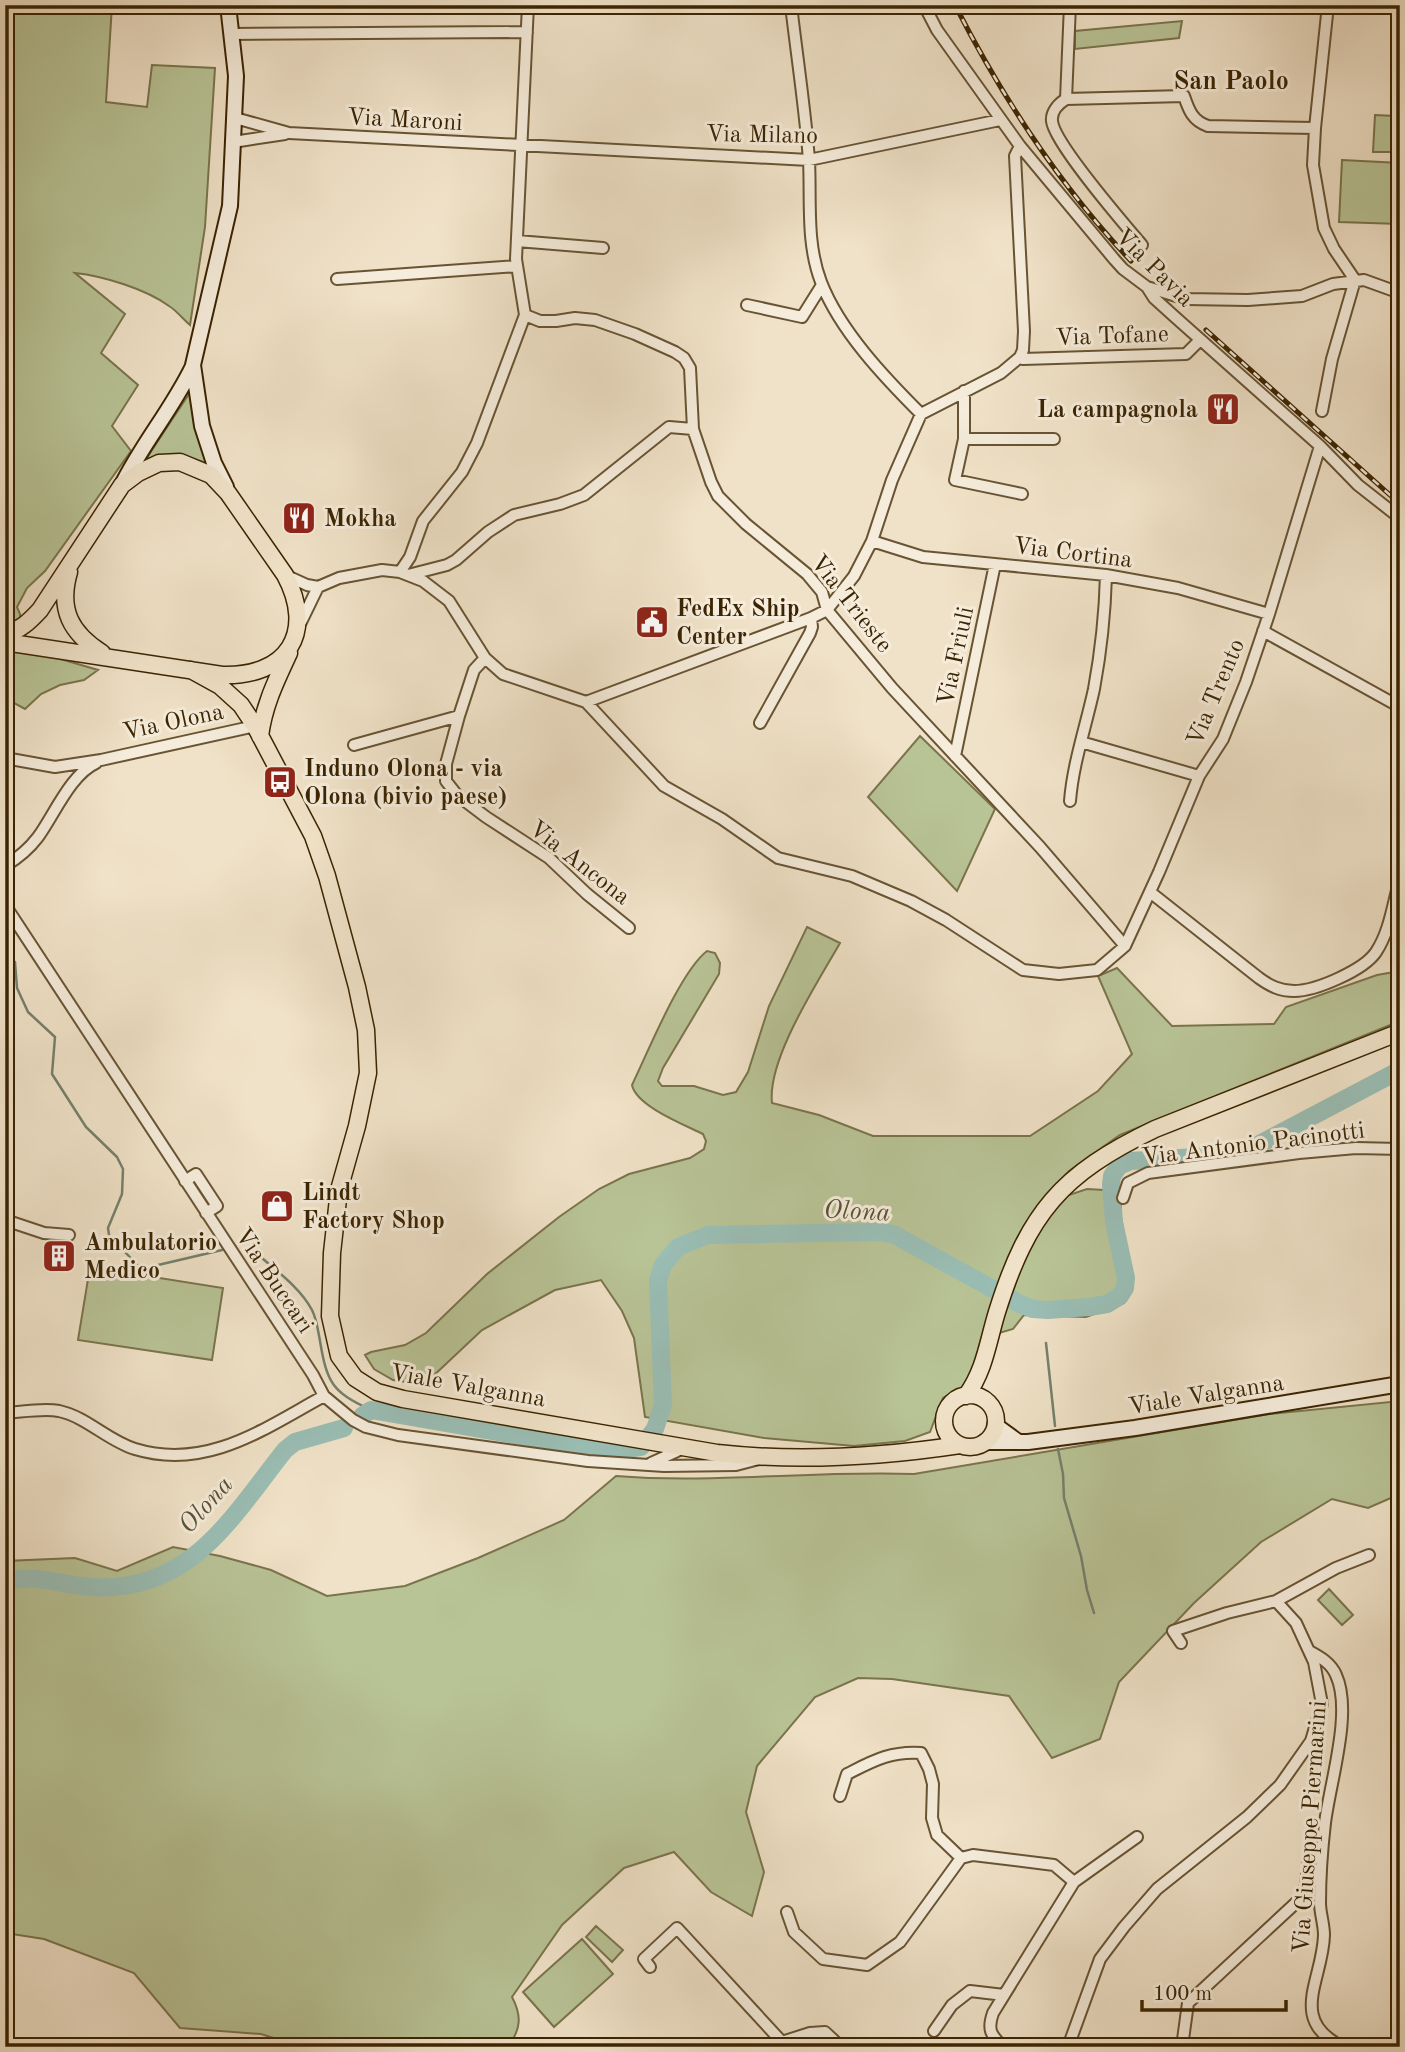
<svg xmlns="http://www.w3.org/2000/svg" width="1405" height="2052" font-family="'Old Standard TT',serif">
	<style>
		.green { fill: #b8c396; stroke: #7a744c; stroke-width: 2 }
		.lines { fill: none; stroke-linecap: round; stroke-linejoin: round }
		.stream { stroke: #74806d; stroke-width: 2.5 }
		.river { stroke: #9abeb5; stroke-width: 18 }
		.street-casing { stroke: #685433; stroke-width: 14 }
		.secondary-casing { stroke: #3b2401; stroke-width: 18 }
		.primary-casing { stroke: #3b2401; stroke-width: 19 }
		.street { stroke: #f5ecdb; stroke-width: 10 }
		.secondary { stroke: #f5ecdb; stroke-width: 14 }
		.primary { stroke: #f0e2c8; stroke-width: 16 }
		.rail-casing { stroke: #3b2401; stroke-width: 5 }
		.rail { stroke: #f5ecdb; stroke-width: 2.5; stroke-dasharray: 8; stroke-linecap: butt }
		.labels { text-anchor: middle; stroke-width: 6; stroke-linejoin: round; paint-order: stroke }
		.street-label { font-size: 24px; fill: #3b2401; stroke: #f5ecdb }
		.poi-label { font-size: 24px; font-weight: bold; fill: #3b2401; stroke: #f5ecdb; text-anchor: start }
		.neighbourhood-label { font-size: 26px; font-weight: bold; fill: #3b2401; stroke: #f5ecdb }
		.water-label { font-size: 26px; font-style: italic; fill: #585237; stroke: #f5ecdb }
	</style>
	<rect width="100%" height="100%" fill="#f0e2c8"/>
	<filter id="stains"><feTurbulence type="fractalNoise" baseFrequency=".00286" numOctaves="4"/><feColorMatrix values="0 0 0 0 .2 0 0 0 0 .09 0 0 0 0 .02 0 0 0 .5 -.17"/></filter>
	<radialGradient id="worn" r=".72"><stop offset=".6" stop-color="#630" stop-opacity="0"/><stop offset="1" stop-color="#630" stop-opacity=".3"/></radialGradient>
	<path class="green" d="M5,5H112L106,102L147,107L152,65L215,68L205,227L190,325C183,319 177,311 169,306C146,289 103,276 75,273L125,314L101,353L138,385L112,426L131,451L45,571L27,588L17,607L20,614L23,648L98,670L84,680L60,685L41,694L25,709L14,703L5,688Z
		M1182,21L1179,38L1075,49V31Z
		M1375,115L1395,116L1394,152H1373Z
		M1342,160L1400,163V224L1339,222Z
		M191,391L202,449L208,464C187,454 168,454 146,459Z
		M920,736L995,809L957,891L868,797Z
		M807,927L840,943C818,982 767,1059 772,1103L819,1115L873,1136H1030L1098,1091L1132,1054L1098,976L1117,968L1172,1026L1274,1024L1286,1007L1377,975L1400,971V1021L1120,1135L1069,1171L1039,1205L1087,1189L1121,1191V1217L1129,1267L1124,1303L1086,1317L1024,1315L1013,1329L982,1338L968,1384L943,1398L930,1432L905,1441L854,1446L764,1438L645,1417L634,1338L622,1311L601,1280L555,1290L482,1330L431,1378L406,1382L393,1380L374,1369L365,1355L371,1352L405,1345L426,1333L487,1274L559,1217L599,1189L629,1174L690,1158L704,1149L706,1141L703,1134C685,1125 636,1106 632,1085C648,1052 680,972 707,951L715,953L720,963L719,974L663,1068L658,1081L662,1086H694L723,1095L736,1092L748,1072L769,1006Z
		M90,1267L223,1288L212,1360L78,1340Z
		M1400,1401V1494L1368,1508L1332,1499L1261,1542L1194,1603L1119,1682L1100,1739L1052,1758L1009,1696L892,1679L858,1678L815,1697L757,1766L746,1812L764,1872L752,1916L711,1892L674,1852L624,1868L562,1925L512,1997C522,2016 521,2029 508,2047H302L261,2034L180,2028L134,1973L44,1939L5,1933V1561L75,1558L117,1571L173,1547L220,1556L271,1570L327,1596L405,1586L478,1558L564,1520L616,1476C715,1484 815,1470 914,1474L1269,1414Z
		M1329,1589L1353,1615L1342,1625L1318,1600Z
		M596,1926L623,1950L612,1962L586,1937Z
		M582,1939L613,1974L554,2027L523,1992Z"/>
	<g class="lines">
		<path class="stream" d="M15,962L17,988L28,1012L55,1037L52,1074L86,1127L117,1157L123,1169L122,1194L108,1228L109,1235L141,1269L222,1250
			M246,1249L255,1252C274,1269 300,1287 312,1310C317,1320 318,1331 320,1341C327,1383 332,1392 371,1410
			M1046,1343L1055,1426
			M1058,1449L1063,1474L1064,1498L1081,1556L1087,1590L1094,1613"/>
		<path class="river" d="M362,1416L371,1410L613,1452L641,1447L655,1429L663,1405L658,1281L663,1265L678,1247L708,1235L878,1232L893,1234L1020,1304L1033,1309L1048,1310L1089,1307L1107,1304L1120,1296L1125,1288L1126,1278L1114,1222L1111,1185L1112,1176L1119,1166L1131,1161L1197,1157L1252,1148L1400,1070
			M5,1582C33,1573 63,1585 90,1587C190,1594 231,1518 285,1450L295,1442L344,1428"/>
		<g class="street-casing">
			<path id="street" d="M791,5C797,57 805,108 809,160C811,201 806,243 821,282C840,331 885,378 921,414
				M924,5L937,30L1020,146L1114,259L1123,269L1147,287L1154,298L1175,317L1320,446L1358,485L1400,518
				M1070,5L1066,99L1184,96C1189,111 1193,121 1208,126L1315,128
				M230,34L527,32
				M1066,99C1058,104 1051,112 1052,121C1054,143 1125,225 1142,245
				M235,118L289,133L809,160L1000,120
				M233,142L285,134
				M517,241L603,248
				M337,279L517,266
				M1147,287L1186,299L1248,300L1302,296L1333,284L1364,280L1400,293
				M747,305L802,317L822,285
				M525,315L540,321H556L575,318L595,320L635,334L675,352L684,358L690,368L693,429L711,482L718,496L746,524L807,574L822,592L827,610L892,688L1040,847L1125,946
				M1020,357L1023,359L1186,354L1200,340
				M964,391V439L955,480L1022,494
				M1322,411L1332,359L1355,280L1334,249L1324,228L1313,165L1315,128L1328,5
				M964,439H1054
				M872,541L923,557L1106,575L1178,588L1269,614
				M400,572L410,557L423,521L462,472L477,443L525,315L516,259L528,5
				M285,575L307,585L318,587L339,578L382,570L400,572L423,581L449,601L485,658L503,674L586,702L664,786L722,819L778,858L852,876L911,901L946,920L1023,970L1059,974L1097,970L1125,946L1159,872L1199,776L1223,739L1246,682L1269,614L1320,446
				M408,575L447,565L456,560L488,532L514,515L560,504L584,495L669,427L693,429
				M301,622L318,587
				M1263,631L1400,707
				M485,658L474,670L459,716L446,764V781L457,795L486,817L549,858L587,894L629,928
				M586,702L811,618L827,610L854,576L872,541L892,480L921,414L1001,373L1020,357L1023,350L1024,331L1015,156L1020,146
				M760,723L810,633L812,627L811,618
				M1081,742L1199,776
				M354,745L459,716
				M955,756L995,564
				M5,758L55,767L101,760L255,726
				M1070,801C1073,763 1086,726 1094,689C1101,651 1105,614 1106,575
				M5,866C18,858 29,849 38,837C54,815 71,774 96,763
				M1150,892L1259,978C1270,986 1280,991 1294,991C1316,991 1364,970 1376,952C1390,931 1393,903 1400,879
				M5,905L313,1375L324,1396L353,1420L366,1427L398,1435L588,1461L664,1466L736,1465L759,1459
				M185,1181L196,1174L217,1206L206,1213
				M1123,1198L1128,1183L1148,1173L1299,1153L1356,1148L1400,1149
				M5,1220L44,1233L69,1235
				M5,1413C22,1412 43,1408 59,1411C87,1417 108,1441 135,1449C207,1471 265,1428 324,1396
				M651,1463L684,1448
				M1276,1601L1336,1568L1369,1555
				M1309,1651C1320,1657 1331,1663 1336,1675C1353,1712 1330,1782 1325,1823C1322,1849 1320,1877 1320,1903C1320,1913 1324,1924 1324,1935C1323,1980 1287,2020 1343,2047
				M840,1796L847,1774C873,1761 890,1751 921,1753L929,1769L933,1784L932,1818L937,1835L961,1858
				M787,1912L794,1932L823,1959L867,1965L900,1942L961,1858L973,1855L1054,1865L1074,1882
				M650,1967L644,1959L677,1928L782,2042
				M934,2031L952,2005L970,1991L1004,1995
				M766,2047L810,2033L825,2032L841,2047
				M1003,2047C991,2035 987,2030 993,2013L1074,1882L1137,1837
				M1068,2047L1100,1959L1124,1927L1157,1889L1247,1817L1280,1785L1311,1741L1322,1704L1314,1662L1296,1623L1276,1601L1227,1613L1173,1631L1181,1643
				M1182,2047L1188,2003L1299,1900L1305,1892L1313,1827"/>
		</g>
		<g class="secondary-casing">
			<path id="secondary" d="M122,485C142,444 173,408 193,366
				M226,487L214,463L202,426L193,365L230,206L236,76L228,5
				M995,1425L1017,1441
				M984,1442H1028L1135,1428L1400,1384"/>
		</g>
		<g class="primary-casing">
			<path id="primary" d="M69,572C58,610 71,633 102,653
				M5,635C20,630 29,622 40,610L122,485L138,473L159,463L180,462L211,475L228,493L285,575C316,633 287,677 222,675L5,642
				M191,670L220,686L241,705L255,726L313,836L327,876L357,987L366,1030L368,1073L357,1126L339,1190L332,1253L330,1316L339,1356L355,1378L377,1392L403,1399L717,1453C798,1462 880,1457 960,1445
				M260,736C264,705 276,681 289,653
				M944 1421a26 26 0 1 1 52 0a26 26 0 1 1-52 0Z
				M966,1396C985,1370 988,1341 997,1312C1028,1213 1061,1174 1155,1129L1400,1032"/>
		</g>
		<use href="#street" class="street"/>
		<use href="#secondary" class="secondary"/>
		<use href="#primary" class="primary"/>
		<g class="rail-casing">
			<path id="rail" d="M955,5C1002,97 1060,186 1131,261
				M1206,330L1400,504"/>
		</g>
		<use href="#rail" class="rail"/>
	</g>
	<defs>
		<g id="restaurant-square" transform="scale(1.75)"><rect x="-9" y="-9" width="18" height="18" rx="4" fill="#8f2418" stroke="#f5ecdb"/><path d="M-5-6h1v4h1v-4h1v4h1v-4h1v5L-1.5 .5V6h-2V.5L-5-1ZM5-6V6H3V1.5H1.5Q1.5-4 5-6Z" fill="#fff"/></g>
		<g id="civic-square" transform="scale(1.75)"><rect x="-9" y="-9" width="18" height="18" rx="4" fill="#8f2418" stroke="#f5ecdb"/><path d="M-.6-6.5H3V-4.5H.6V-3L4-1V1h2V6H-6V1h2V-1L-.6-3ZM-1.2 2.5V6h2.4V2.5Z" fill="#fff"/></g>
		<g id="bus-square" transform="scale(1.75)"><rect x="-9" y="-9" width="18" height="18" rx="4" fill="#8f2418" stroke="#f5ecdb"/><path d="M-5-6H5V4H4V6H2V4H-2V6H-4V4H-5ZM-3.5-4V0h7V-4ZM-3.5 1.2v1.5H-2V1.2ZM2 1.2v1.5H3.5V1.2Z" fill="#fff"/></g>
		<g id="shop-square" transform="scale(1.75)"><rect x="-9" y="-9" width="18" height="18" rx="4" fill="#8f2418" stroke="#f5ecdb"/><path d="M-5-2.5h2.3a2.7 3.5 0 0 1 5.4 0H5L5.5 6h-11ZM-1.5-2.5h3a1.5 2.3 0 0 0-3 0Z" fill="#fff"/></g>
		<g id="building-square" transform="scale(1.75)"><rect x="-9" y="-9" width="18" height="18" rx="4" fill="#8f2418" stroke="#f5ecdb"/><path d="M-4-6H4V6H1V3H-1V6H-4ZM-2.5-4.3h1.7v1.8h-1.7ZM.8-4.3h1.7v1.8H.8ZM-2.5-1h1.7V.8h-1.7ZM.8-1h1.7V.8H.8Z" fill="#fff"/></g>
	</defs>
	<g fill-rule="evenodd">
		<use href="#restaurant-square" x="1223" y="409"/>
		<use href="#restaurant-square" x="299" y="518"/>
		<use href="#civic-square" x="652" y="622"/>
		<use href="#bus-square" x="280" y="782"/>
		<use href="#shop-square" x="277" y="1206"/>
		<use href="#building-square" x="59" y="1256"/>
	</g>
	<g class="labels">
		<g class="street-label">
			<text transform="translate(405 119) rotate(3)" y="8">Via Maroni</text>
			<text transform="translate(762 134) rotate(1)" y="8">Via Milano</text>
			<text transform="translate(1155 267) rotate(45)" y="8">Via Pavia</text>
			<text transform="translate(1112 335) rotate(-2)" y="8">Via Tofane</text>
			<text transform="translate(1073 552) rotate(7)" y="8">Via Cortina</text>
			<text transform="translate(852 603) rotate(52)" y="8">Via Trieste</text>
			<text transform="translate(955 656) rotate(-78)" y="8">Via Friuli</text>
			<text transform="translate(1215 692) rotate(-67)" y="8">Via Trento</text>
			<text transform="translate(173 721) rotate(-12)" y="8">Via Olona</text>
			<text transform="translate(580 862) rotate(38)" y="8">Via Ancona</text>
			<text transform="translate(1253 1143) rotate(-7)" y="8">Via Antonio Pacinotti</text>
			<text transform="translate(275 1280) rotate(56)" y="8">Via Buccari</text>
			<text transform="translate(468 1385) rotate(10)" y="8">Viale Valganna</text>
			<text transform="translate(1206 1394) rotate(-9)" y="8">Viale Valganna</text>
			<text transform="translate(1309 1827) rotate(-86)" y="8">Via Giuseppe Piermarini</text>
		</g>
		<g class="poi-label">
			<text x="1198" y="417" text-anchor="end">La campagnola</text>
			<text x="324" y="526">Mokha</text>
			<text x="676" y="616">FedEx Ship<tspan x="676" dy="28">Center</tspan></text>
			<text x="304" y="776">Induno Olona - via<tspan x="304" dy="28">Olona (bivio paese)</tspan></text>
			<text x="302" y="1200">Lindt<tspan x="302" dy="28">Factory Shop</tspan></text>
			<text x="84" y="1250">Ambulatorio<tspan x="84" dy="28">Medico</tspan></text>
		</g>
		<g class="neighbourhood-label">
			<text x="1231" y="89">San Paolo</text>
		</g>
		<g class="water-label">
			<text transform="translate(857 1210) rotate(3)" y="9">Olona</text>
			<text transform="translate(205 1504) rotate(-48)" y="9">Olona</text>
		</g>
	</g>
	<rect width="1405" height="2052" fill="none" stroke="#f0e2c8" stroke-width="28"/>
	<rect x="7" y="7" width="1391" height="2038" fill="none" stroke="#3b2401" stroke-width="3.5"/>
	<rect x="14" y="14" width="1377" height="2024" fill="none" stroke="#3b2401" stroke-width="2"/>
	<path d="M1142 2000v10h144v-10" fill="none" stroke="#3b2401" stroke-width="3.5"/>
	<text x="1153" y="2000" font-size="21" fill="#3b2401" stroke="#f5ecdb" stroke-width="5" paint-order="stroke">100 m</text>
	<rect width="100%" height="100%" filter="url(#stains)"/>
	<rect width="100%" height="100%" fill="url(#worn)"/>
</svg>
